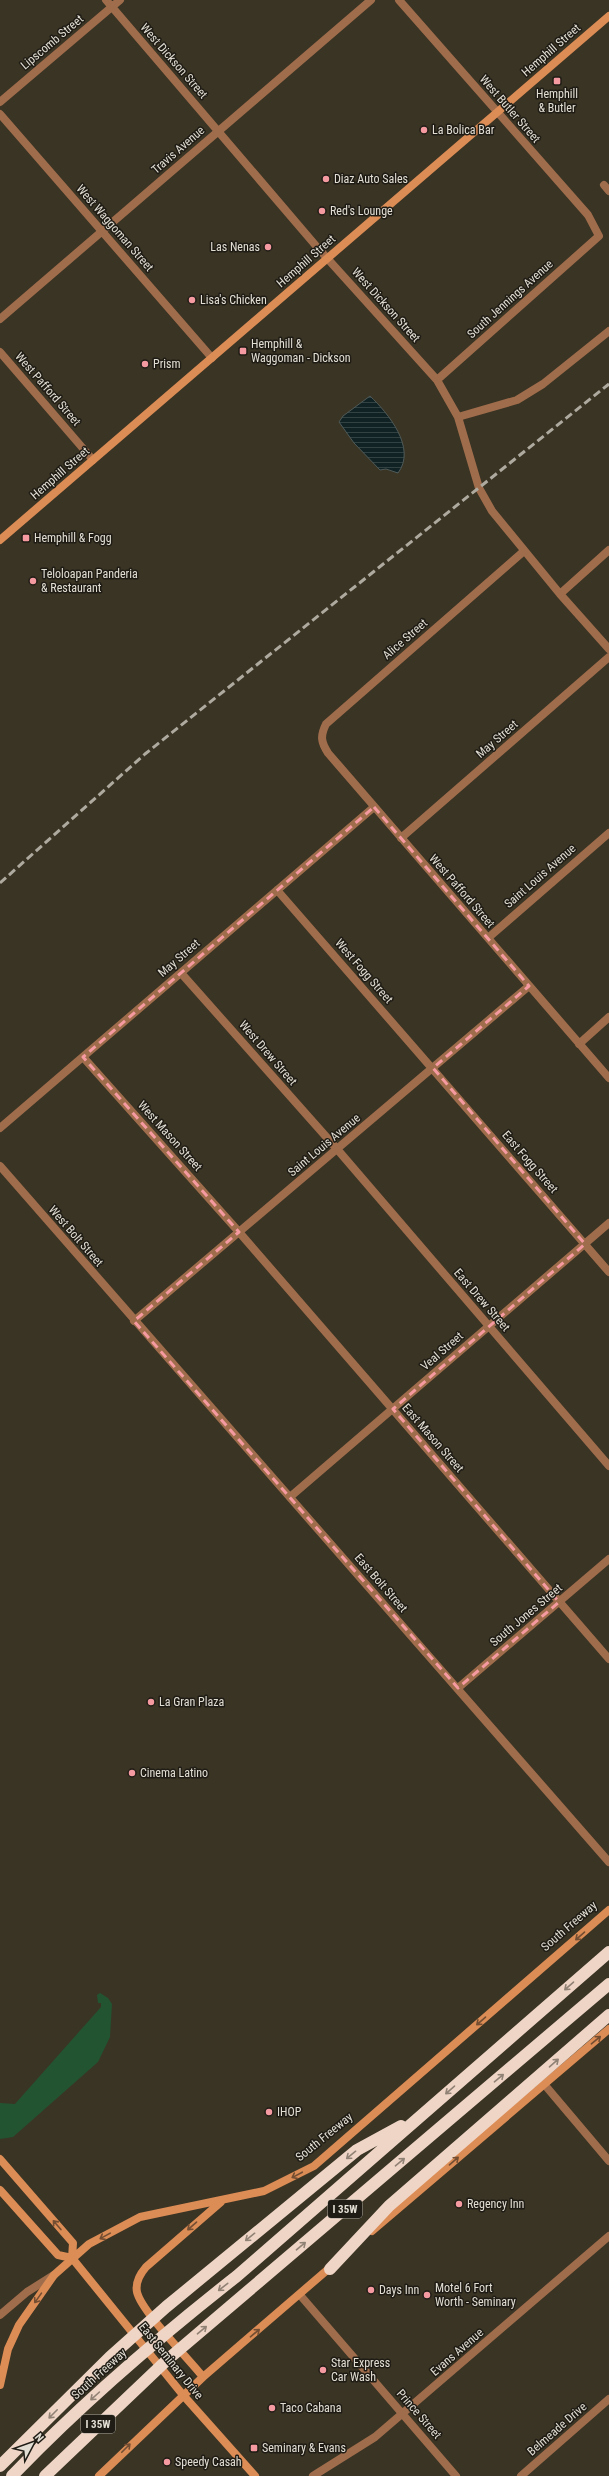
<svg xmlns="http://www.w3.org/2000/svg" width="609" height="2476" font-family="'Roboto Condensed',sans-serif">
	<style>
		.green { fill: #225431 }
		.water { fill: url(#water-rules); stroke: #4f5a58 }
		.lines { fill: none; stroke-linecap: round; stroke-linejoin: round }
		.minor { stroke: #a06d4c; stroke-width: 8 }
		.tertiary { stroke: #a06d4c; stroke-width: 8 }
		.secondary { stroke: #dc8c55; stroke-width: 8 }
		.motorway { stroke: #efd5c6; stroke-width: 12 }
		.rail { stroke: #afaa9f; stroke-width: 3; stroke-dasharray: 8 4; stroke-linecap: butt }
		.oneway { stroke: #744e32 }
		.oneway2 { stroke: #918276 }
		.marked { fill: none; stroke: #f49aa0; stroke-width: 3; stroke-dasharray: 8 5; stroke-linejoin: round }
		.poi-dot { fill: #f49aa0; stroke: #1f1c15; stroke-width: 1.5 }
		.labels { text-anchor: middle; stroke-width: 3; stroke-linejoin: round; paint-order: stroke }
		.shield { fill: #1f1c15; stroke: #a8a49b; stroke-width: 1 }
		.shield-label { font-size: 11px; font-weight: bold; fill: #e2ded4 }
		.street-label { font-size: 12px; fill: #e2ded4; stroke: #1f1c15 }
		.poi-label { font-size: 12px; fill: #e2ded4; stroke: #1f1c15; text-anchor: start }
	</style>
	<defs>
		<pattern id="water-rules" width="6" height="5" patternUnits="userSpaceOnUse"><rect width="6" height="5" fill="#102223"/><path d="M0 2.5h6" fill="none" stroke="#324242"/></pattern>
	</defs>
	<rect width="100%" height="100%" fill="#3a3424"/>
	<path class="green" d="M100,1993L108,1998L112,2004L110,2037L98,2062L13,2137L0,2139V2103L15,2104L101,2007V2003H98L97,1995Z"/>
	<path class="water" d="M370,396C388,413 417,448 398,473L386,469L380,470L354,443L339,422L343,416Z"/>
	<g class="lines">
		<path class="minor" d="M106,0L317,247L437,380L458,417L479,488L492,511L560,594L609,649
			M399,0L588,215L599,236L437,380
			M0,102L120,0
			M0,114L212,358
			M604,185L609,191
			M0,319L371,0
			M0,352L93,460
			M458,417L517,400L543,384L609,331
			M524,551L326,724C320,736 321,742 328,753L609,1078
			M560,594L609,550
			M401,838L609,657
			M277,890L609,1272
			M488,938L609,833
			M181,973L337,1149L609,1466
			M579,1044L609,1017
			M83,1057L239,1232L609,1659
			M0,1128L374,807
			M134,1321L529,986
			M290,1497L609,1223
			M458,1688L609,1559
			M544,2084L609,2161
			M300,2295L456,2476
			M0,2315L27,2292L54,2275
			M313,2476L375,2437L609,2236
			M521,2476L609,2399"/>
		<path class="tertiary" d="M0,1166L609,1862"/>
		<path class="secondary" d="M0,540L609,16
			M0,2159L73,2243L72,2258
			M0,2190L58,2255L72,2258L183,2395L255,2476
			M372,2231L609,2029
			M203,2377C189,2359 141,2311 137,2292C135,2282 140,2274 146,2267L221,2202
			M0,2385L8,2349L19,2325L54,2275L89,2244L140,2217L264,2191L314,2166L609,1910
			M99,2476L203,2377L333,2265"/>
		<path class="motorway" d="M330,2269L389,2206L609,2015
			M0,2466L110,2357L166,2307L357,2150L401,2126
			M12,2476C81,2404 158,2338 237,2276L609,1952
			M45,2476L167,2360L609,1984"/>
		<path class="rail" d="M0,883L145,754L609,384"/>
	</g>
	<defs><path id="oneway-shaft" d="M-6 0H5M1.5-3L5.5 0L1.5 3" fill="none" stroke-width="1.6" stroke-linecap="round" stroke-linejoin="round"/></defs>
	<g class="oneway">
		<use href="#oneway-shaft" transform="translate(580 1936) rotate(139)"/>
		<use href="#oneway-shaft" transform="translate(481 2021) rotate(139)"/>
		<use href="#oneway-shaft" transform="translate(596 2040) rotate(-40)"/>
		<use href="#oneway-shaft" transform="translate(454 2161) rotate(-41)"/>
		<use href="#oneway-shaft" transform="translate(297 2175) rotate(152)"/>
		<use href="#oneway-shaft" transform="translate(57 2225) rotate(-131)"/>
		<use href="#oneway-shaft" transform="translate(192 2226) rotate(139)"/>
		<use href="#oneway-shaft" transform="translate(105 2236) rotate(151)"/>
		<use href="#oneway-shaft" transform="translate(38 2298) rotate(125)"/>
		<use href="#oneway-shaft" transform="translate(255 2333) rotate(-40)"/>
		<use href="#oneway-shaft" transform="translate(126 2448) rotate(-45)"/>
	</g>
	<g class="oneway2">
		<use href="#oneway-shaft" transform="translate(569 1986) rotate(139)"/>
		<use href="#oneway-shaft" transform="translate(554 2063) rotate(-41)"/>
		<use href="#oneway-shaft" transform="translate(499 2078) rotate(-40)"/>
		<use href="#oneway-shaft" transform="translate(450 2090) rotate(139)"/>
		<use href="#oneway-shaft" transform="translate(351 2155) rotate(141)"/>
		<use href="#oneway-shaft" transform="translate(400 2162) rotate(-40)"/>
		<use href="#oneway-shaft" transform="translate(250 2237) rotate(141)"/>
		<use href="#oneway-shaft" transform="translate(301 2246) rotate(-40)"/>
		<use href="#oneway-shaft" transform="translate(223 2287) rotate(142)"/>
		<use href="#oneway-shaft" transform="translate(202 2330) rotate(-40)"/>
		<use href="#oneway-shaft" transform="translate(95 2396) rotate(138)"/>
		<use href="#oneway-shaft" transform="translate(53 2414) rotate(135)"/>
	</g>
	<path class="marked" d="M374,807L529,986L433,1068L585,1244L393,1409L559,1602L458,1688L134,1321L239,1232L83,1057Z"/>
	<g class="poi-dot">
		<rect x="553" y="77" width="8" height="8" rx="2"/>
		<circle cx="424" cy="130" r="4"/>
		<circle cx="326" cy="179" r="4"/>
		<circle cx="322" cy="211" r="4"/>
		<circle cx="268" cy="247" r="4"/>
		<circle cx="192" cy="300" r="4"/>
		<rect x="239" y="347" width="8" height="8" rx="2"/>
		<circle cx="145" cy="364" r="4"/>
		<rect x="22" y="534" width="8" height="8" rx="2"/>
		<circle cx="33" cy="581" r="4"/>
		<circle cx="151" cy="1702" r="4"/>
		<circle cx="132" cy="1773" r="4"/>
		<circle cx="269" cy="2112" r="4"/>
		<circle cx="459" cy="2204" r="4"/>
		<circle cx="371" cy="2290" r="4"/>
		<circle cx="427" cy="2295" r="4"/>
		<circle cx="323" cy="2370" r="4"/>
		<circle cx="272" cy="2408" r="4"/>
		<rect x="250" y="2444" width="8" height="8" rx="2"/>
		<circle cx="167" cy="2462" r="4"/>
	</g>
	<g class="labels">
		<g class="shield">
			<rect x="328" y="2200" width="34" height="18" rx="3"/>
			<rect x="81" y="2415" width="34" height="18" rx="3"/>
		</g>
		<g class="shield-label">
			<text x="345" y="2213">I 35W</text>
			<text x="98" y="2428">I 35W</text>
		</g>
		<g class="street-label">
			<text transform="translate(52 42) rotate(-40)" y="4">Lipscomb Street</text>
			<text transform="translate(551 50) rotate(-41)" y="4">Hemphill Street</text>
			<text transform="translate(174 61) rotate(49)" y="4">West Dickson Street</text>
			<text transform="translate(510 109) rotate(49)" y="4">West Butler Street</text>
			<text transform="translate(178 150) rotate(-41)" y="4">Travis Avenue</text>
			<text transform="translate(115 228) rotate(49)" y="4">West Waggoman Street</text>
			<text transform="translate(306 261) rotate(-41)" y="4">Hemphill Street</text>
			<text transform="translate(510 299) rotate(-42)" y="4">South Jennings Avenue</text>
			<text transform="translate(386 305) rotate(48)" y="4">West Dickson Street</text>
			<text transform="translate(48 389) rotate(49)" y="4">West Pafford Street</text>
			<text transform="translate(60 473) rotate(-41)" y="4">Hemphill Street</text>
			<text transform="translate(405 639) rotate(-41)" y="4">Alice Street</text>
			<text transform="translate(497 739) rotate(-41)" y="4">May Street</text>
			<text transform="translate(540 876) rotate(-41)" y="4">Saint Louis Avenue</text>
			<text transform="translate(462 891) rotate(49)" y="4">West Pafford Street</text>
			<text transform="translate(179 958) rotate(-41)" y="4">May Street</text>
			<text transform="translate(364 971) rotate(49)" y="4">West Fogg Street</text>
			<text transform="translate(268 1053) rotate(49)" y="4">West Drew Street</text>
			<text transform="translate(170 1136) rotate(48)" y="4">West Mason Street</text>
			<text transform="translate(324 1145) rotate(-40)" y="4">Saint Louis Avenue</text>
			<text transform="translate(530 1162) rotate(49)" y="4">East Fogg Street</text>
			<text transform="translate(76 1236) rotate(49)" y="4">West Bolt Street</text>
			<text transform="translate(482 1300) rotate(49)" y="4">East Drew Street</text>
			<text transform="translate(442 1351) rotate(-41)" y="4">Veal Street</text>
			<text transform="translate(433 1438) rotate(49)" y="4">East Mason Street</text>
			<text transform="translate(381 1583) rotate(49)" y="4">East Bolt Street</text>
			<text transform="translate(526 1615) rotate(-40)" y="4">South Jones Street</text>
			<text transform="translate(569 1926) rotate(-41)" y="4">South Freeway</text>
			<text transform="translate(324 2137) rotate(-39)" y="4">South Freeway</text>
			<text transform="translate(457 2352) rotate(-41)" y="4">Evans Avenue</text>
			<text transform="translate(171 2361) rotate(51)" y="4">East Seminary Drive</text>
			<text transform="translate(99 2374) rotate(-42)" y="4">South Freeway</text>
			<text transform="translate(419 2414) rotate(49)" y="4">Prince Street</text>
			<text transform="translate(557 2429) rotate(-41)" y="4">Belmeade Drive</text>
		</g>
		<g class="poi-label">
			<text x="557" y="98" text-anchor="middle">Hemphill<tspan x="557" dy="14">&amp; Butler</tspan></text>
			<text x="432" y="134">La Bolica Bar</text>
			<text x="334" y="183">Diaz Auto Sales</text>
			<text x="330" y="215">Red's Lounge</text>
			<text x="260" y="251" text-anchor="end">Las Nenas</text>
			<text x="200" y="304">Lisa's Chicken</text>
			<text x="251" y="348">Hemphill &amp;<tspan x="251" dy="14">Waggoman - Dickson</tspan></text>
			<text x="153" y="368">Prism</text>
			<text x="34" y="542">Hemphill &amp; Fogg</text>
			<text x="41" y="578">Teloloapan Panderia<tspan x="41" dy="14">&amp; Restaurant</tspan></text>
			<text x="159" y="1706">La Gran Plaza</text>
			<text x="140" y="1777">Cinema Latino</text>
			<text x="277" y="2116">IHOP</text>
			<text x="467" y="2208">Regency Inn</text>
			<text x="435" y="2292">Motel 6 Fort<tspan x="435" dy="14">Worth - Seminary</tspan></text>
			<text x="379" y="2294">Days Inn</text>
			<text x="331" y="2367">Star Express<tspan x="331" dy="14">Car Wash</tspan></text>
			<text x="280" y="2412">Taco Cabana</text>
			<text x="262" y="2452">Seminary &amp; Evans</text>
			<text x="175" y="2466">Speedy Casah</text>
		</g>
	</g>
	<g transform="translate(32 2444) rotate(49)" stroke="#1f1c15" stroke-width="3" paint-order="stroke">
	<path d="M0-3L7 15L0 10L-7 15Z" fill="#e2ded4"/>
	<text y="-6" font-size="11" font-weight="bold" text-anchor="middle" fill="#e2ded4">N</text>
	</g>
</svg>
